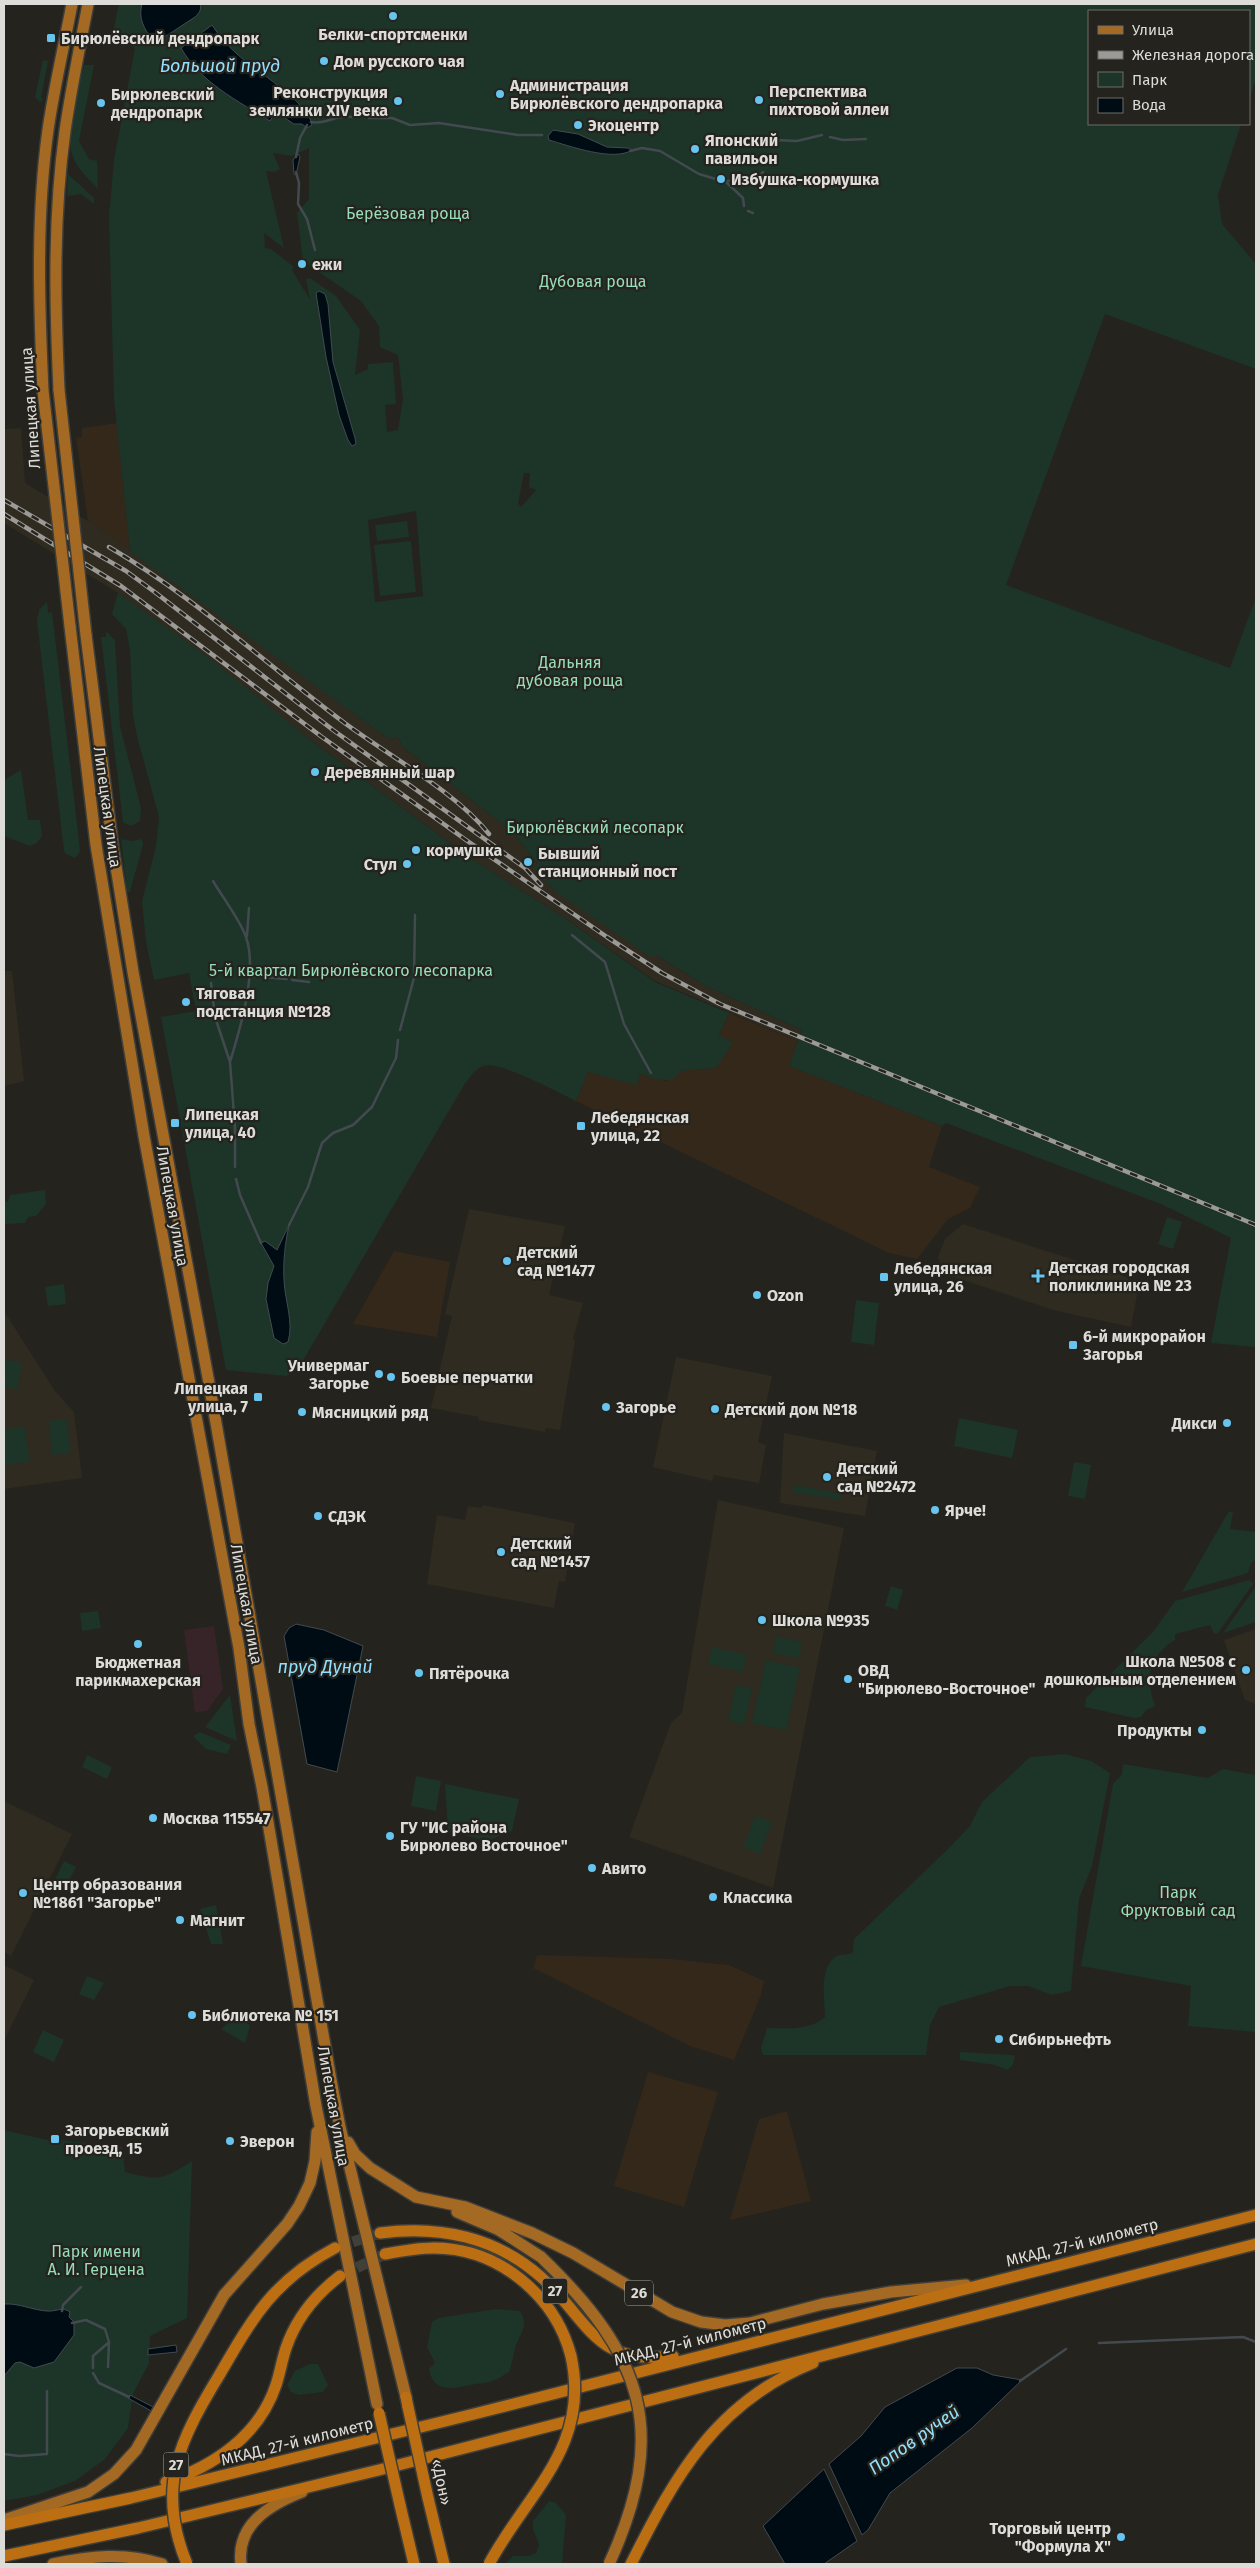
<svg xmlns="http://www.w3.org/2000/svg" width="1260" height="2568" font-family="'Fira Sans',sans-serif">
	<style>
		.commercial { fill: #372429 }
		.industrial { fill: #332819 }
		.built { fill: #2f2b20 }
		.green { fill: #1d3428; fill-rule: evenodd }
		.water { fill: #000c14; stroke: #434a4f }
		.lines { fill: none; stroke-linecap: round; stroke-linejoin: round }
		.stream { stroke: #434a4f; stroke-width: 2.5 }
		.trunk-tunnel { stroke: #413f39; stroke-width: 11; stroke-dasharray: 11 5.5; stroke-linecap: butt }
		.primary-casing { stroke: #403e39; stroke-width: 14 }
		.trunk-casing { stroke: #403e39; stroke-width: 14 }
		.primary { stroke: #a46a23; stroke-width: 11 }
		.trunk { stroke: #bb6e12; stroke-width: 11 }
		.rail-casing { stroke: #9c9a96; stroke-width: 4.5 }
		.rail { stroke: #25231d; stroke-width: 2.5; stroke-dasharray: 8; stroke-linecap: butt }
		.primary-bridge-casing { stroke: #403e39; stroke-width: 14; stroke-linecap: butt }
		.trunk-bridge-casing { stroke: #403e39; stroke-width: 14; stroke-linecap: butt }
		.primary-bridge { stroke: #a46a23; stroke-width: 11 }
		.trunk-bridge { stroke: #bb6e12; stroke-width: 11 }
		.poi-dot { fill: #66c4ef; stroke: #25231d; stroke-width: 2 }
		.labels { text-anchor: middle; stroke-width: 4.5; stroke-linejoin: round; paint-order: stroke }
		.shield { fill: #25231d; stroke: #a6a4a1; stroke-width: 1 }
		.shield-label { font-size: 15px; font-weight: bold; fill: #dedcd9 }
		.poi-label { font-size: 16px; font-weight: bold; fill: #dedcd9; stroke: #25231d; text-anchor: start }
		.park-label { font-size: 16px; fill: #97deba; stroke: #25231d }
		.street-label { font-size: 16px; fill: #dedcd9; stroke: #25231d }
		.water-label { font-size: 18px; font-style: italic; fill: #92dffe; stroke: #25231d }
	</style>
	<rect width="100%" height="100%" fill="#25231d"/>
	<path class="commercial" d="M214,1626L223,1689L207,1711L195,1712L184,1630Z"/>
	<path class="industrial" d="M117,423L130,551L88,521L76,438L82,437V428Z
		M729,1013L798,1041L790,1066L942,1126L929,1167L980,1187L970,1208L948,1219L917,1259L889,1253L576,1101L588,1072L640,1074L667,1081L680,1071L716,1068L719,1035Z
		M394,1251L450,1262L437,1337L353,1324Z
		M537,1955L672,1959L729,1965L764,1981L761,1995L734,2060L690,2046L533,1968Z
		M648,2072L718,2092L684,2207L614,2186Z
		M787,2111L811,2201L730,2220L759,2119Z"/>
	<path class="built" d="M21,428L25,483L88,521L160,571L389,739L398,737L402,746L513,832L554,886L662,959L706,986L802,1030L798,1041L655,981L563,917L470,858L313,742L118,593L4,523V429Z
		M4,971H12L24,1081L4,1086Z
		M469,1209L565,1226L549,1295L583,1303L573,1339L575,1341L560,1430L546,1428L545,1432L478,1420L479,1417L431,1408L452,1316L445,1314Z
		M963,1224L1127,1277L1137,1295L1131,1327L1053,1310L948,1275L942,1270L938,1257L945,1239Z
		M4,1311L55,1391L74,1412L82,1478L4,1489Z
		M676,1357L772,1376L758,1442L766,1445L759,1483L714,1475L712,1481L653,1467Z
		M784,1433L877,1451L865,1516L780,1503Z
		M718,1500L844,1528L773,1888L629,1837L671,1723L682,1713Z
		M483,1505L575,1523L565,1582L559,1581L554,1608L427,1584L437,1515L465,1520L468,1506L481,1508Z
		M1256,1629V1704L1245,1700L1224,1640Z
		M4,1801L72,1834L11,1956L4,1952Z
		M4,1965L34,1980L4,2041Z"/>
	<path class="green" d="M119,4H1256V78L1249,101V11H1089V124H1241L1218,195L1222,224L1256,264V369L1105,314L1006,585L1230,668L1256,597V1347L1211,1343L1231,1238L1161,1204L946,1123L942,1126L789,1066L802,1030L706,986L656,955L651,957L556,892L535,869L537,863L513,832L402,746L398,737L389,739L130,551L114,399L109,217L114,160L135,48L130,45L111,41ZM309,148V199L297,213L303,261L361,301L379,326L380,347L398,355L403,399L398,430L387,432L385,405L396,404L393,362L368,364V369L355,375L360,330L336,296L310,278L306,279L310,300L292,270L294,267L271,249L265,248L264,233L284,248L266,171L274,172L280,169L273,153L292,156ZM524,473H530L529,487L536,490L521,507L518,503ZM416,511L423,596L375,602L368,520Z
		M43,60L48,61L41,98L44,99L40,102L35,97Z
		M84,65H94L79,141L89,159L97,161L98,189C89,179 76,168 72,154C64,132 79,89 84,65Z
		M68,174L94,198V204L81,194L67,196Z
		M407,521L409,537L377,541L375,525Z
		M411,541L416,592L380,596L374,545Z
		M118,593L210,659L313,742L470,858L563,917L655,982L729,1013L719,1035L733,1043L716,1068L680,1071C672,1087 655,1078 640,1074L637,1085L588,1072L576,1101C559,1093 499,1060 483,1066C475,1069 470,1078 464,1085L297,1371L286,1376L226,1370L161,1017L196,1011L189,973L154,980L146,942L142,901L156,846L159,817L137,736L133,715L130,651L126,629L112,614Z
		M47,602L48,613L52,612L79,841L80,852L75,858L66,854L64,850L37,621L39,610Z
		M106,631L115,640L120,726L141,808L140,821L131,826L123,822L101,637H106Z
		M21,770L28,820H40L42,836L37,843L30,846L4,836V780Z
		M121,839L132,841L142,839L143,844L130,892H127Z
		M45,1190L46,1204L36,1216L28,1217L25,1223L4,1224V1201L8,1202L10,1195Z
		M1167,1217L1182,1222L1173,1249L1158,1244Z
		M64,1284L66,1304L48,1306L45,1287Z
		M856,1300L879,1303L874,1345L851,1342Z
		M6,1360L22,1363L17,1389L4,1387Z
		M959,1418L1018,1430L1012,1458L954,1446Z
		M67,1419L70,1453L52,1455L49,1421Z
		M24,1426L30,1461L4,1465V1430Z
		M1074,1462L1091,1465L1085,1499L1068,1496Z
		M795,1485L842,1494L841,1500L793,1492Z
		M1229,1511L1233,1513L1230,1529L1256,1532V1559L1251,1563L1248,1573L1182,1592Z
		M1249,1580L1253,1584L1218,1633L1214,1634L1210,1625L1175,1634V1640C1148,1656 1145,1678 1155,1706L1146,1710L1141,1717L1134,1718L1085,1707L1086,1698L1153,1632L1175,1601Z
		M891,1586L903,1590L897,1610L885,1606Z
		M1256,1586V1622L1223,1633Z
		M98,1611L101,1628L82,1631L80,1613Z
		M776,1636L802,1642L799,1658L773,1653Z
		M712,1647L747,1655L743,1672L708,1664Z
		M766,1660L800,1668L786,1730L752,1723Z
		M736,1685L752,1689L744,1724L728,1721Z
		M230,1695L237,1741L205,1727Z
		M200,1732L231,1745L227,1754L206,1749L193,1736Z
		M1065,1754L1091,1761L1110,1773L1092,1866L1079,1899L1071,1991L1052,1995L1028,1986H1010L939,2007L930,2025L926,2055H763L761,2048L767,2028C787,2028 809,2031 825,2017C825,2001 818,1966 837,1956C841,1954 848,1955 853,1953L854,1939L949,1848L970,1826L982,1802L1030,1757Z
		M87,1755L112,1767L107,1779L82,1767Z
		M1123,1764L1208,1778L1223,1769L1256,1775V2032L1188,2026L1191,1986L1081,1966L1113,1784L1122,1774Z
		M416,1776L441,1781L436,1811L411,1806Z
		M445,1784L519,1799L512,1831L487,1841L448,1831Z
		M755,1816L772,1822L760,1854L743,1848Z
		M64,1861L76,1867L63,1892L52,1886Z
		M216,1905L223,1944H211L200,1909Z
		M87,1976L104,1983L94,2000L79,1994Z
		M240,2013L250,2026L245,2043L221,2029Z
		M43,2030L64,2040L54,2062L33,2052Z
		M960,2052L1013,2055L1015,2057L1012,2066L1007,2070L995,2065L960,2060Z
		M4,2130L60,2143L61,2140L122,2147L125,2172C161,2181 162,2180 192,2161L187,2318L150,2336L149,2363L133,2394L128,2428L105,2459L75,2481L37,2495L4,2501Z
		M496,2309L520,2311C530,2326 519,2334 515,2349C513,2356 512,2364 509,2372C503,2375 497,2380 492,2381C487,2383 481,2383 476,2384C457,2388 433,2395 429,2369L435,2363L427,2347L432,2322L438,2318Z
		M310,2364H318L328,2385L323,2392L299,2395L291,2392L287,2385L295,2371Z
		M549,2501L556,2503L566,2515L562,2564H505L513,2556H529L536,2553L539,2545L533,2529V2521Z"/>
	<path class="water" d="M142,4H200C202,10 199,13 195,17L160,40L152,39C144,29 138,18 142,4Z
		M212,25C219,36 227,45 237,54C255,71 308,101 312,125L307,128L302,124H294L280,115L273,116L270,121C238,101 201,83 181,48Z
		M553,130L578,134L607,147L628,148L632,150C614,162 569,146 549,140L548,136Z
		M734,136L773,138L775,139V142L737,141L731,139Z
		M298,154L300,157L296,175L294,174L293,160Z
		M319,291L325,294L328,304L333,362L355,438L356,444L352,446L348,440L339,415L326,357L316,293Z
		M289,1225C285,1244 283,1261 284,1280C285,1302 294,1322 288,1342L283,1344L274,1338L266,1299L268,1283L274,1266L261,1243L265,1241L277,1250Z
		M296,1624L324,1630L363,1646L337,1772L307,1764L284,1636L289,1628Z
		M4,2304C19,2303 32,2310 47,2311C56,2312 62,2306 70,2312L69,2317L74,2322V2335L54,2362L34,2368L20,2362L15,2363L4,2376Z
		M176,2345L177,2352L148,2355V2349Z
		M957,2368H977L993,2375L1022,2380L972,2428L890,2493L868,2530L862,2535L829,2464L861,2436L885,2407Z
		M130,2395L155,2408L153,2412L128,2398Z
		M824,2469L857,2541L824,2564H785L763,2526Z"/>
	<g class="lines">
		<path class="stream" d="M369,118H392L410,125L439,123L518,135H542
			M311,122C326,125 337,114 352,117
			M830,137L843,140L866,139
			M775,140L797,141L822,135
			M630,151L642,148L660,151L699,174L726,182L743,198L744,206
			M296,157L300,138L307,125
			M296,172L299,183L298,204L307,219L315,250
			M727,181L758,177L763,172
			M748,211L753,213
			M213,881C223,898 240,920 246,937C258,971 240,1029 230,1062
			M572,935L605,962L624,1024L651,1073
			M247,936L249,908
			M250,976L287,979
			M292,980L309,982
			M211,983L215,1017L230,1062L235,1128V1167
			M400,1030L414,978L415,915
			M236,1179L240,1195L261,1243
			M289,1225L308,1187L322,1143L333,1133L353,1125L372,1107L396,1058L398,1040
			M62,2311L63,2305L81,2287
			M72,2323L86,2320L105,2329L109,2342L108,2367
			M1099,2343L1243,2337L1256,2342
			M93,2368V2356L108,2343
			M93,2373L99,2383L129,2397
			M1020,2381L1066,2349
			M4,2454L19,2456L47,2454V2391"/>
		<path class="trunk-tunnel" d="M337,2247L380,2233
			M342,2275L385,2254"/>
		<g class="primary-casing">
			<path id="primary" d="M59,390C55,304 53,217 65,131C71,89 80,46 88,4
				M43,391C39,305 36,216 48,130C54,88 64,46 72,4
				M70,626L96,845L144,1136L239,1648L249,1724L262,1787L316,2106L377,2404
				M86,635L113,848L133,972L209,1383L331,2080L340,2127L406,2397
				M348,2142L355,2154L370,2168L416,2197L465,2207L532,2233L573,2253L672,2312L701,2322L725,2325L750,2323L823,2304L891,2292L966,2285
				M457,2212L499,2230L541,2257
				M4,2520L88,2492L114,2474L136,2450L224,2295L287,2224L299,2206L310,2183L315,2161L317,2132
				M53,2564C90,2556 125,2552 162,2564
				M241,2564C236,2525 269,2505 302,2492"/>
		</g>
		<g class="trunk-casing">
			<path id="trunk" d="M380,2233C439,2225 496,2237 541,2277C590,2321 594,2366 673,2356
				M385,2254C401,2251 418,2248 434,2248C498,2248 555,2295 571,2356
				M220,2374C253,2317 274,2280 335,2248
				M406,2397L408,2407
				M166,2482C214,2466 259,2436 276,2385C280,2373 282,2360 286,2348C296,2319 315,2295 340,2276
				M428,2498L444,2564
				M400,2505L414,2564
				M4,2525L131,2498L474,2414L1256,2215
				M4,2556L138,2528L379,2470L1256,2244
				M631,2564C675,2476 716,2402 813,2363"/>
		</g>
		<use href="#primary" class="primary"/>
		<use href="#trunk" class="trunk"/>
		<g class="rail-casing">
			<path id="rail" d="M4,500L126,571L156,593L333,730L525,868L541,885
				M4,514L121,586L322,737L466,840L607,937L662,973L720,1004L1256,1225
				M109,547C193,596 265,663 342,721C387,755 455,791 489,834"/>
		</g>
		<use href="#rail" class="rail"/>
		<g class="primary-bridge-casing">
			<path id="primary-bridge" d="M59,390L86,635
				M43,391L70,626
				M541,2257C643,2355 670,2431 609,2564"/>
		</g>
		<g class="trunk-bridge-casing">
			<path id="trunk-bridge" d="M408,2407L428,2498
				M379,2413L400,2505
				M187,2564C155,2487 180,2440 220,2374
				M489,2564C527,2493 591,2447 571,2356"/>
		</g>
		<use href="#primary-bridge" class="primary-bridge"/>
		<use href="#trunk-bridge" class="trunk-bridge"/>
	</g>
	<g class="poi-dot">
		<circle cx="393" cy="16" r="5"/>
		<rect x="46" y="33" width="10" height="10" rx="2.5"/>
		<circle cx="324" cy="61" r="5"/>
		<circle cx="500" cy="94" r="5"/>
		<circle cx="759" cy="100" r="5"/>
		<circle cx="398" cy="101" r="5"/>
		<circle cx="101" cy="103" r="5"/>
		<circle cx="578" cy="125" r="5"/>
		<circle cx="695" cy="149" r="5"/>
		<circle cx="721" cy="179" r="5"/>
		<circle cx="302" cy="264" r="5"/>
		<circle cx="315" cy="772" r="5"/>
		<circle cx="416" cy="850" r="5"/>
		<circle cx="528" cy="862" r="5"/>
		<circle cx="407" cy="864" r="5"/>
		<circle cx="186" cy="1002" r="5"/>
		<rect x="170" y="1118" width="10" height="10" rx="2.5"/>
		<rect x="576" y="1121" width="10" height="10" rx="2.5"/>
		<circle cx="507" cy="1261" r="5"/>
		<path d="M1035.5 1268.5h5v5h5v5h-5v5h-5v-5h-5v-5h5z"/>
		<rect x="879" y="1272" width="10" height="10" rx="2.5"/>
		<circle cx="757" cy="1295" r="5"/>
		<rect x="1068" y="1340" width="10" height="10" rx="2.5"/>
		<circle cx="379" cy="1374" r="5"/>
		<circle cx="391" cy="1377" r="5"/>
		<rect x="253" y="1392" width="10" height="10" rx="2.5"/>
		<circle cx="606" cy="1407" r="5"/>
		<circle cx="715" cy="1409" r="5"/>
		<circle cx="302" cy="1412" r="5"/>
		<circle cx="1227" cy="1423" r="5"/>
		<circle cx="827" cy="1477" r="5"/>
		<circle cx="935" cy="1510" r="5"/>
		<circle cx="318" cy="1516" r="5"/>
		<circle cx="501" cy="1552" r="5"/>
		<circle cx="762" cy="1620" r="5"/>
		<circle cx="138" cy="1644" r="5"/>
		<circle cx="1246" cy="1670" r="5"/>
		<circle cx="419" cy="1673" r="5"/>
		<circle cx="848" cy="1679" r="5"/>
		<circle cx="1202" cy="1730" r="5"/>
		<circle cx="153" cy="1818" r="5"/>
		<circle cx="390" cy="1836" r="5"/>
		<circle cx="592" cy="1868" r="5"/>
		<circle cx="23" cy="1893" r="5"/>
		<circle cx="713" cy="1897" r="5"/>
		<circle cx="180" cy="1920" r="5"/>
		<circle cx="192" cy="2015" r="5"/>
		<circle cx="999" cy="2039" r="5"/>
		<rect x="50" y="2134" width="10" height="10" rx="2.5"/>
		<circle cx="230" cy="2141" r="5"/>
		<circle cx="1121" cy="2537" r="5"/>
	</g>
	<g class="labels">
		<g class="shield">
			<rect x="542.5" y="2278.5" width="25" height="25" rx="4"/>
			<rect x="625" y="2280.5" width="28" height="25" rx="4"/>
			<rect x="163.5" y="2452.5" width="25" height="25" rx="4"/>
		</g>
		<g class="shield-label">
			<text x="555" y="2296">27</text>
			<text x="639" y="2298">26</text>
			<text x="176" y="2470">27</text>
		</g>
		<g class="poi-label">
			<text x="393" y="40" text-anchor="middle">Белки-спортсменки</text>
			<text x="61" y="44">Бирюлёвский дендропарк</text>
			<text x="334" y="67">Дом русского чая</text>
			<text x="510" y="91">Администрация<tspan x="510" dy="18">Бирюлёвского дендропарка</tspan></text>
			<text x="769" y="97">Перспектива<tspan x="769" dy="18">пихтовой аллеи</tspan></text>
			<text x="388" y="98" text-anchor="end">Реконструкция<tspan x="388" dy="18">землянки XIV века</tspan></text>
			<text x="111" y="100">Бирюлевский<tspan x="111" dy="18">дендропарк</tspan></text>
			<text x="588" y="131">Экоцентр</text>
			<text x="705" y="146">Японcкий<tspan x="705" dy="18">павильон</tspan></text>
			<text x="731" y="185">Избушка-кормушка</text>
			<text x="312" y="270">ежи</text>
			<text x="325" y="778">Деревянный шар</text>
			<text x="426" y="856">кормушка</text>
			<text x="538" y="859">Бывший<tspan x="538" dy="18">станционный пост</tspan></text>
			<text x="397" y="870" text-anchor="end">Стул</text>
			<text x="196" y="999">Тяговая<tspan x="196" dy="18">подстанция №128</tspan></text>
			<text x="185" y="1120">Липецкая<tspan x="185" dy="18">улица, 40</tspan></text>
			<text x="591" y="1123">Лебедянская<tspan x="591" dy="18">улица, 22</tspan></text>
			<text x="517" y="1258">Детский<tspan x="517" dy="18">сад №1477</tspan></text>
			<text x="1049" y="1273">Детская городская<tspan x="1049" dy="18">поликлиника № 23</tspan></text>
			<text x="894" y="1274">Лебедянская<tspan x="894" dy="18">улица, 26</tspan></text>
			<text x="767" y="1301">Ozon</text>
			<text x="1083" y="1342">6-й микрорайон<tspan x="1083" dy="18">Загорья</tspan></text>
			<text x="369" y="1371" text-anchor="end">Универмаг<tspan x="369" dy="18">Загорье</tspan></text>
			<text x="401" y="1383">Боевые перчатки</text>
			<text x="248" y="1394" text-anchor="end">Липецкая<tspan x="248" dy="18">улица, 7</tspan></text>
			<text x="616" y="1413">Загорье</text>
			<text x="725" y="1415">Детский дом №18</text>
			<text x="312" y="1418">Мясницкий ряд</text>
			<text x="1217" y="1429" text-anchor="end">Дикси</text>
			<text x="837" y="1474">Детский<tspan x="837" dy="18">сад №2472</tspan></text>
			<text x="945" y="1516">Ярче!</text>
			<text x="328" y="1522">СДЭК</text>
			<text x="511" y="1549">Детский<tspan x="511" dy="18">сад №1457</tspan></text>
			<text x="772" y="1626">Школа №935</text>
			<text x="1236" y="1667" text-anchor="end">Школа №508 с<tspan x="1236" dy="18">дошкольным отделением</tspan></text>
			<text x="138" y="1668" text-anchor="middle">Бюджетная<tspan x="138" dy="18">парикмахерская</tspan></text>
			<text x="858" y="1676">ОВД<tspan x="858" dy="18">"Бирюлево-Восточное"</tspan></text>
			<text x="429" y="1679">Пятёрочка</text>
			<text x="1192" y="1736" text-anchor="end">Продукты</text>
			<text x="163" y="1824">Москва 115547</text>
			<text x="400" y="1833">ГУ "ИС района<tspan x="400" dy="18">Бирюлево Восточное"</tspan></text>
			<text x="602" y="1874">Авито</text>
			<text x="33" y="1890">Центр образования<tspan x="33" dy="18">№1861 "Загорье"</tspan></text>
			<text x="723" y="1903">Классика</text>
			<text x="190" y="1926">Магнит</text>
			<text x="202" y="2021">Библиотека № 151</text>
			<text x="1009" y="2045">Сибирьнефть</text>
			<text x="65" y="2136">Загорьевский<tspan x="65" dy="18">проезд, 15</tspan></text>
			<text x="240" y="2147">Эверон</text>
			<text x="1111" y="2534" text-anchor="end">Торговый центр<tspan x="1111" dy="18">"Формула X"</tspan></text>
		</g>
		<g class="park-label">
			<text x="408" y="219">Берёзовая роща</text>
			<text x="593" y="287">Дубовая роща</text>
			<text x="570" y="668">Дальняя<tspan x="570" dy="18">дубовая роща</tspan></text>
			<text x="595" y="833">Бирюлёвский лесопарк</text>
			<text x="351" y="976">5-й квартал Бирюлёвского лесопарка</text>
			<text x="1178" y="1898">Парк<tspan x="1178" dy="18">Фруктовый сад</tspan></text>
			<text x="96" y="2257">Парк имени<tspan x="96" dy="18">А. И. Герцена</tspan></text>
		</g>
		<g class="street-label">
			<text transform="translate(30 408) rotate(-94)" y="6">Липецкая улица</text>
			<text transform="translate(108 807) rotate(82)" y="6">Липецкая улица</text>
			<text transform="translate(173 1206) rotate(80)" y="6">Липецкая улица</text>
			<text transform="translate(247 1604) rotate(80)" y="6">Липецкая улица</text>
			<text transform="translate(334 2106) rotate(80)" y="6">Липецкая улица</text>
			<text transform="translate(1082 2242) rotate(-14)" y="6">МКАД, 27-й километр</text>
			<text transform="translate(690 2341) rotate(-14)" y="6">МКАД, 27-й километр</text>
			<text transform="translate(297 2441) rotate(-14)" y="6">МКАД, 27-й километр</text>
			<text transform="translate(442 2482) rotate(78)" y="6">«Дон»</text>
		</g>
		<g class="water-label">
			<text x="220" y="72">Большой пруд</text>
			<text x="325" y="1673">пруд Дунай</text>
			<text transform="translate(914 2440) rotate(-35)" y="6">Попов ручей</text>
		</g>
	</g>
	<rect width="1260" height="2568" fill="none" stroke="#dedcd9" stroke-width="10"/>
	<rect x="1088" y="10" width="162" height="115" fill="#25231d" stroke="#6f6d68"/>
	<rect x="1098" y="26" width="25" height="8" fill="#a46a23" stroke="#6f6d68"/>
	<text x="1132" y="35" font-size="15" fill="#dedcd9">Улица</text>
	<rect x="1098" y="51" width="25" height="8" fill="#9c9a96" stroke="#6f6d68"/>
	<text x="1132" y="60" font-size="15" fill="#dedcd9">Железная дорога</text>
	<rect x="1098" y="72" width="25" height="15" fill="#1d3428" stroke="#6f6d68"/>
	<text x="1132" y="85" font-size="15" fill="#dedcd9">Парк</text>
	<rect x="1098" y="98" width="25" height="15" fill="#000c14" stroke="#6f6d68"/>
	<text x="1132" y="110" font-size="15" fill="#dedcd9">Вода</text>
</svg>
